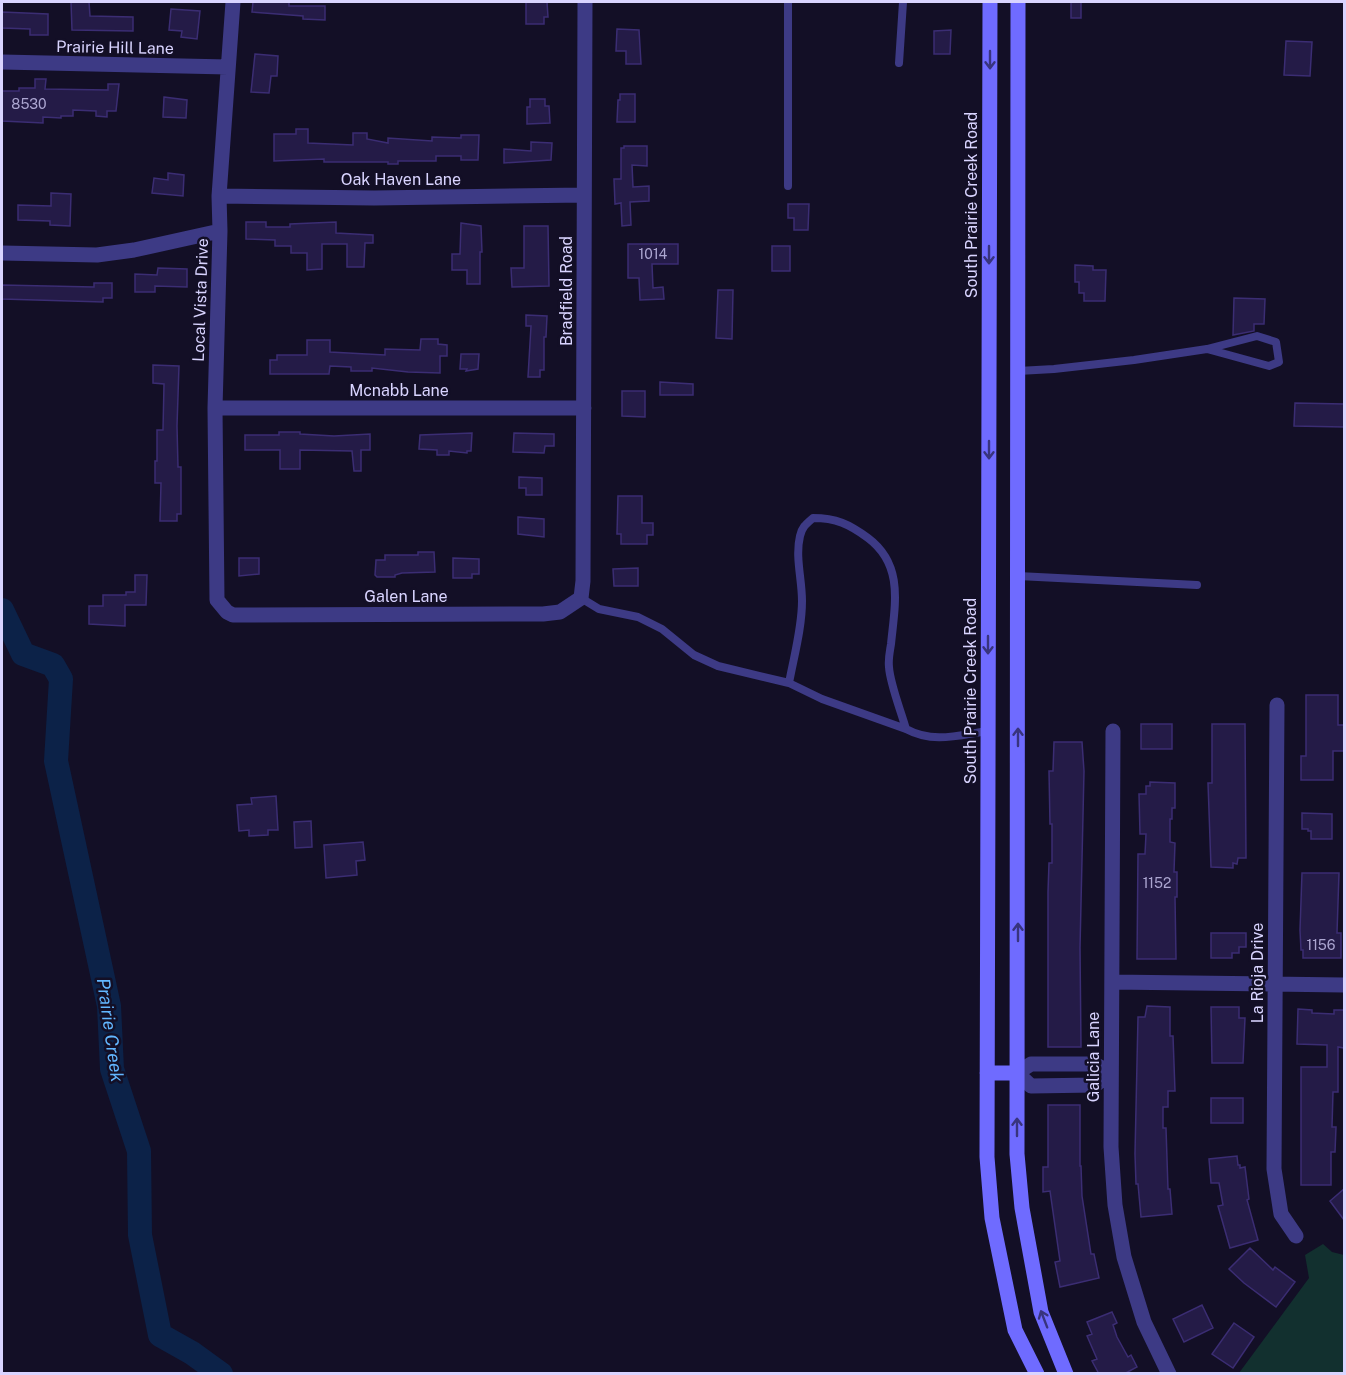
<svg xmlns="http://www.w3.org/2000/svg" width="1346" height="1375" font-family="'Public Sans',sans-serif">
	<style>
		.green { fill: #12302f }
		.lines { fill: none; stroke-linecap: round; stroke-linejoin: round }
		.river { stroke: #0c2248; stroke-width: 24 }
		.building { fill: #241b47; stroke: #3b2d73; stroke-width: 1.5 }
		.lane { stroke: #3d3a85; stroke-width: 8 }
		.street { stroke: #3d3a85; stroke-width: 15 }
		.secondary { stroke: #6f6bff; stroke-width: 15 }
		.oneway { stroke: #38347d }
		.labels { text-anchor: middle; stroke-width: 5; stroke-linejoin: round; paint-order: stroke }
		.number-label { font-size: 14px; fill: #aca6d1 }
		.street-label { font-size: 16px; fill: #d9d4ff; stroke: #130f26 }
		.water-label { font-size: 18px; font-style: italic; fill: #62b6ff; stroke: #130f26 }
	</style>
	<rect width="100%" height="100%" fill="#130f26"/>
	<path class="green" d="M1323,1244L1332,1252L1344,1255V1373H1239L1309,1278L1305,1255Z"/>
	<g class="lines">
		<path class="river" d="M2,610L23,654L53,665L61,679L56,761L109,1006L112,1069L139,1151L140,1235L160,1335L192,1353L221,1374"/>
	</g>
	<path class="building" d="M71,2H89L90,16L133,17V31L72,30Z
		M253,2H289V6H325V20L303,19V16L252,12Z
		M526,2H547L548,17H544V24H526Z
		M1071,2H1081V18H1071Z
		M171,9L200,11L197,39L181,37L182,31L169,30Z
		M2,12L48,14V35H30V29L2,28Z
		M617,29L639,30L641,64H626V51H616Z
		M951,30L950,54H934V31Z
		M1286,41L1312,42L1310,76L1284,75Z
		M255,54L278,56L277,76H271L269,93L251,92Z
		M35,79H46L45,89L108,90V84H119L116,111H107V117L96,116V111L73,110V116H61V118L43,117V123L2,121V91H19V88H35Z
		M620,94H635V122H617L618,100H620Z
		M164,97L187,100L186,118L163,117Z
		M530,99H545V106H549L550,123L527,124V107H530Z
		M296,129H308V143L353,145V133H367V139L388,143V138L432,141V137L461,138V135H479L478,160H461V156H436V161H398V164H388V162H324V159L274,161V134H296Z
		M531,142L552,143L551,160L504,163V149L531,151Z
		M624,146H647V166L632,165L633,187L649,186V201L630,202L631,225L622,226L621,203L615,204L614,179H621V148H624Z
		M168,173L184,175L183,196L152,193L154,178L168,180Z
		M51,193L71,194L70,226L50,225V221L18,220V205L51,206Z
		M788,204H809L808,230H794V218H788Z
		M246,222H266V227H290V224L336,222V233L373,235V243H365L364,267H347V244H322V269L307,270V253H291V246H275V240L246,239Z
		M461,223L481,226L482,252H480V284H467V270H452V254H460Z
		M524,226H548L549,286L512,287L511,268H524Z
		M628,244H678V264H652L653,288L663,287L664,299L640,300L639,278H628Z
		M772,246H790V271H772Z
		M1075,265L1093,266V270H1106L1105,301H1084V293H1079V282H1075Z
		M158,268L187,269V287L155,286V292H135V274L157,275Z
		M94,283H112V298H103V302L2,299V285L94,287Z
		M718,290H733L732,339L716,338Z
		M1234,298L1265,299L1264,324H1254V331L1233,335Z
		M526,315L547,316L546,337H544V370H540V377H528L531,326H526Z
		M421,339H438V344L447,345V356H440V373L408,372L372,368V371H351V367L330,366L329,374H270V360H277V355H307V340H330V352L385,355V349L420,350Z
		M461,354H479L478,369L466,371L467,369H460Z
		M153,365L179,366L177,426L178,467H181V514H177V521H160L161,483H155V461H157V430H163L164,384L153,383Z
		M660,382L693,384V395H660Z
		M622,391H645V417L622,416Z
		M1295,403L1344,404V427L1294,426Z
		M279,432H300V434L334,436L370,434V450H361V471H354L352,451L300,450V469H280V450H245V435H279Z
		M472,433L471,451H467V453L449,451V455H437V450L419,449L420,435Z
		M514,433L554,434V446H545L544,453L513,452Z
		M519,477L542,478V495H526V488H519Z
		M618,496H642V523H653V535H647V544H621V534H617Z
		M518,517L544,519V537L518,534Z
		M418,552H434L435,572L402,573L395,575V577H377L375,575L376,560H385V555H418Z
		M239,558H259V574L239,576Z
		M453,558L479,559V574H472V578H453Z
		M638,568V586H614L613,569Z
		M135,575H147L146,605H125V626L89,624V606H103V595H126V592H135Z
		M1306,695H1338V725H1344V751H1333V780H1301V756H1306Z
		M1141,724H1172V749H1141Z
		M1212,724H1245L1246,858H1238L1237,864L1233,863V868L1211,867L1208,783H1212Z
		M1054,742H1082L1084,771L1080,948L1081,1047H1048V892L1049,863H1052V824H1050L1049,771H1053Z
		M1150,782L1175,783V808H1172V819H1170V842L1175,843L1174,872H1177V897H1175L1176,959H1137L1138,854H1145L1146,834H1140L1139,794H1146V786H1150Z
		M276,796L278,830H268V835L249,836V830L239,831L237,805L252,804L251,798Z
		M1302,813L1332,814V839H1311V831H1308V829H1302Z
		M311,821L312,847L295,848L294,822Z
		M363,842L365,860L356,861L357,875L326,878L324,845Z
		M1302,873H1339L1337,933H1341V958H1303V950H1301L1300,930Z
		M1211,933H1246V947H1239V953H1232V958H1211Z
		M1147,1006L1170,1007V1036H1173L1175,1091H1168V1107H1163V1128H1166L1168,1189H1170L1172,1214L1141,1217L1138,1184H1136L1135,1154L1138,1017H1145Z
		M1211,1007H1239V1018H1245L1243,1063H1212Z
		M1298,1009L1312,1010V1013L1334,1014V1010H1344V1048L1338,1047V1092H1333L1332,1127H1336L1335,1152H1331V1185H1301V1067H1327V1045L1297,1044Z
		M1211,1098H1243V1123H1211Z
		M1048,1105H1080V1166H1081L1082,1196L1091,1254H1094L1099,1278L1060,1287L1055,1262L1060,1261L1050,1191L1043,1192V1167H1048Z
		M1237,1156L1238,1165H1240V1168L1245,1167L1249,1199L1247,1200L1258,1240L1230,1248L1218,1206L1223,1205L1219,1183H1211L1209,1159Z
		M1344,1189V1220L1330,1201Z
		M1250,1248L1273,1270L1275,1267L1295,1282L1276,1307L1244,1283L1229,1269Z
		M1202,1305L1213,1328L1184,1342L1173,1319Z
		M1112,1312L1117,1323L1113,1325L1117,1337L1128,1357L1131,1355L1137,1367L1124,1374H1099L1092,1361L1097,1359L1087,1336L1092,1334L1087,1322Z
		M1234,1323L1254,1337L1233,1368L1212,1354Z"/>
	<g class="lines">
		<path class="lane" d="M788,2V186
			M899,63L903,2
			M1018,371L1054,369L1134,360L1207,349L1257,336L1276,342L1279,362L1269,366L1207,349
			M1018,576L1197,585
			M581,598L599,609L638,617L662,629L694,655L718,666L789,683L822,699L906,729C934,744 959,735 988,731
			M789,683C794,656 802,628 802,601C802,579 795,557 800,536C802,527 806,524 813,518C836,518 849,524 868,538C904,565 895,604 891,644C890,651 888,659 889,667C890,684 901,711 906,729"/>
		<path class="street" d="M233,2L219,196L220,231L215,408L217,600L227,612L233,615L543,614L560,612L581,598L583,581L585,2
			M2,62L228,67
			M219,196L374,198L584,195
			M2,253L97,255L134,250L220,231
			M215,408H584
			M1277,705L1274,1169L1281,1214L1296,1236
			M1113,731L1111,1147L1115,1205L1124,1257L1144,1322L1169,1374
			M1112,982L1344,985
			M1031,1064H1094L1111,1073L1095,1085L1031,1086L1017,1073Z"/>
		<path class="secondary" d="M990,2L987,1157L992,1218L1015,1330L1037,1374
			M1018,2L1017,1154L1022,1208L1041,1312L1066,1374
			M987,1073H1017"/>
	</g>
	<defs><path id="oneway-shaft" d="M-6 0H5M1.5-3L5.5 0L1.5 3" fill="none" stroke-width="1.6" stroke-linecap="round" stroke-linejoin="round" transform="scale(1.5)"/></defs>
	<g class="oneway">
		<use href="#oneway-shaft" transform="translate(990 60) rotate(90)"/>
		<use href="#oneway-shaft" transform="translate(989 255) rotate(90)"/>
		<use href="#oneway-shaft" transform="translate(989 450) rotate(90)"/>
		<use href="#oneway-shaft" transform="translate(988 645) rotate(90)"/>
		<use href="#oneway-shaft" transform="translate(1018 737) rotate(-90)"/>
		<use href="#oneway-shaft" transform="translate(1018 932) rotate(-90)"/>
		<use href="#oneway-shaft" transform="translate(1017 1127) rotate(-90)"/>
		<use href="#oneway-shaft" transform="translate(1044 1319) rotate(-111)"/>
	</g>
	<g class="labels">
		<g class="number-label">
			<text x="29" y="109">8530</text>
			<text x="653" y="259">1014</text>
			<text x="1157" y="888">1152</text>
			<text x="1321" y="950">1156</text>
		</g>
		<g class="street-label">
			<text transform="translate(115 47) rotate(1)" y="6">Prairie Hill Lane</text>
			<text x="401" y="185">Oak Haven Lane</text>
			<text transform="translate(971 205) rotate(-90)" y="6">South Prairie Creek Road</text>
			<text transform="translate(566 291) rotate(-90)" y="6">Bradfield Road</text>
			<text transform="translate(200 300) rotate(-88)" y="6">Local Vista Drive</text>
			<text x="399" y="396">Mcnabb Lane</text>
			<text x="406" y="602">Galen Lane</text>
			<text transform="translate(970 691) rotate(-90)" y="6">South Prairie Creek Road</text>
			<text transform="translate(1257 973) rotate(-90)" y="6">La Rioja Drive</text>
			<text transform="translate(1093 1057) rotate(-90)" y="6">Galicia Lane</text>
		</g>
		<g class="water-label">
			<text transform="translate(110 1030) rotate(82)" y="6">Prairie Creek</text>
		</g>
	</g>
	<rect width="1346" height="1375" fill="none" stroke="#d9d4ff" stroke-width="6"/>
</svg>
